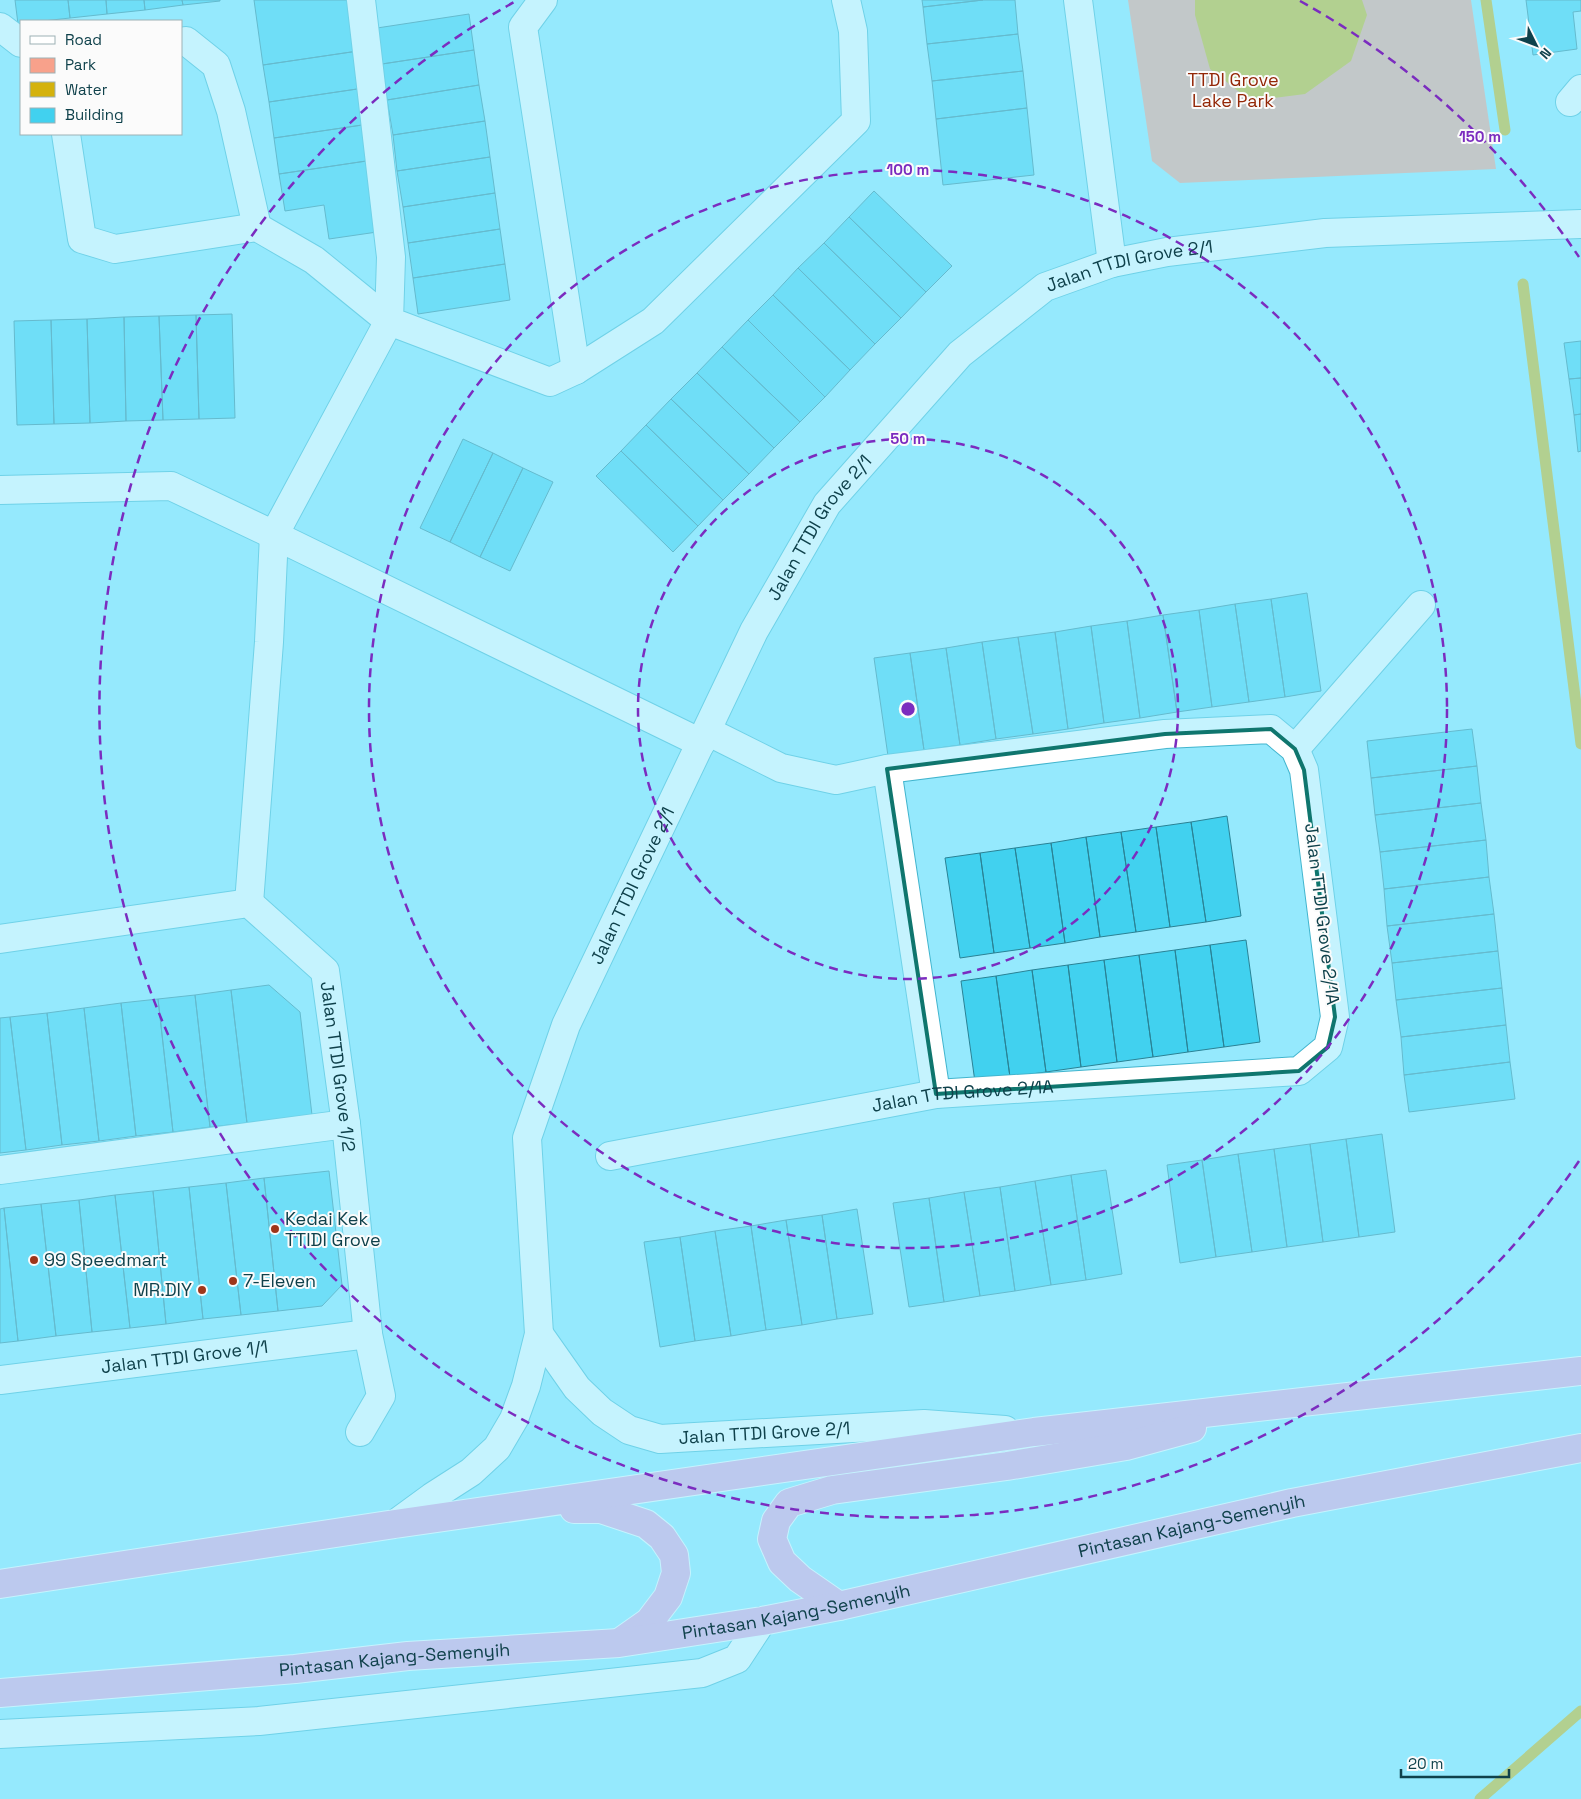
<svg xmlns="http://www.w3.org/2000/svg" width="1581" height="1799" font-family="'Space Grotesk',sans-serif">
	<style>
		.green { fill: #f8a18b }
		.water { fill: #d4b20d }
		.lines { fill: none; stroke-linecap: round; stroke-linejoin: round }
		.stream { stroke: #d4b20d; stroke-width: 11 }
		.building { fill: #41d1ef; stroke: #2a8295 }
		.minor-casing { stroke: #42b5ce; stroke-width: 30 }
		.highway-casing { stroke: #fff; stroke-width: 30 }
		.minor { stroke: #fff; stroke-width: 28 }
		.highway { stroke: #eca2db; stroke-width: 28 }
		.marked { fill: none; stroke: #0f766e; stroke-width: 4; stroke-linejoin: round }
		.ring { fill: none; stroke: #7b2cbf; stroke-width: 2.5; stroke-dasharray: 9 6 }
		.poi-dot { fill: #9e361b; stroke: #fbfbfb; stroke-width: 2 }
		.labels { text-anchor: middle; stroke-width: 4; stroke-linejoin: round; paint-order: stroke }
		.park-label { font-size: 18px; fill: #932707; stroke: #fbfbfb }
		.street-label { font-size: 18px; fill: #0f414b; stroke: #fbfbfb }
		.poi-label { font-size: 18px; fill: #0f414b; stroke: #fbfbfb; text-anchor: start }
		.centre { fill: #7b2cbf; stroke: #fbfbfb; stroke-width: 2.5 }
		.ring-label { font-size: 15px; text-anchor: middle; font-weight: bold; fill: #7b2cbf; stroke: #fbfbfb; stroke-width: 4; stroke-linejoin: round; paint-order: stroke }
	</style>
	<rect width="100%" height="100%" fill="#95e9fd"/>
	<path class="green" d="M1128,0H1471L1496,169L1180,183L1152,161Z"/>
	<path class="water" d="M1195,0H1362L1367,15L1351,61L1305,94L1251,101L1210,69L1195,15Z"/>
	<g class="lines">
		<path class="stream" d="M1486,0L1505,130
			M1523,284L1581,744
			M1480,1799L1581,1711"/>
	</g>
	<path class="building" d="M15,0H68L70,18L43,21H21V24H18Z
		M68,0H106L107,14L70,18Z
		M106,0H144L145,10L107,14Z
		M144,0H182L183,5L145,10Z
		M182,0H220V1L183,5Z
		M254,0H351L358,51L263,65Z
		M922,0H983L923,7Z
		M983,0H1015L1018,34L927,44L923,7Z
		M1526,0H1581V11L1573,12L1577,49L1533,55Z
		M469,14L474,50L382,64L377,28Z
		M1018,34L1023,71L932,81L927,44Z
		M474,50L479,85L387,100L382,64Z
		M358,51L364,88L269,102L263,65Z
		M1023,71L1027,108L936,119L932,81Z
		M479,85L485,121L393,135L387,100Z
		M364,88L369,124L274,138L269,102Z
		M1027,108L1034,175L943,185L936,119Z
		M485,121L490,157L397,171L393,135Z
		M369,124L373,160L279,174L274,138Z
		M490,157L495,193L403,207L397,171Z
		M373,160L384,231L329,239L324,205L285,211L279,174Z
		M874,191L952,266L926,292L849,217Z
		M495,193L500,229L408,243L403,207Z
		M849,217L926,292L901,318L824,243Z
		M500,229L505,264L413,278L408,243Z
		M824,243L901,318L875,344L798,268Z
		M505,264L510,300L418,314L413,278Z
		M798,268L875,344L850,370L773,295Z
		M773,295L850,370L825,397L748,320Z
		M232,314L235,418L199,419L196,315Z
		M196,315L199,419L163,420L159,316Z
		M159,316L163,420L126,421L124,317Z
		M124,317L126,421L90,423L87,319Z
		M87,319L90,423L54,424L51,320Z
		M51,320L54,424L17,425L14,321Z
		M748,320L825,397L800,422L722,347Z
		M1581,341V378L1569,379L1564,343Z
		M722,347L800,422L774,448L697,373Z
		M697,373L774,448L749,474L671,399Z
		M1581,378V414L1574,415L1569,379Z
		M671,399L749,474L723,500L646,425Z
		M1581,414V451L1578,452L1574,415Z
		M646,425L723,500L698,526L621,451Z
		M463,439L493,453L450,542L420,528Z
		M621,451L698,526L673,552L596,476Z
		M493,453L523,468L480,557L450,542Z
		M523,468L553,482L510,571L480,557Z
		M1307,593L1321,691L1285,697L1271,599Z
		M1271,599L1285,697L1249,702L1235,604Z
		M1235,604L1249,702L1212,707L1199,610Z
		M1199,610L1212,707L1177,712L1163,615Z
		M1163,615L1177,712L1140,718L1127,621Z
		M1127,621L1140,718L1104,723L1091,626Z
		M1091,626L1104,723L1068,729L1055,632Z
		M1055,632L1068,729L1033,734L1018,637Z
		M1018,637L1033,734L996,739L982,642Z
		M982,642L996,739L960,745L946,648Z
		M946,648L960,745L924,750L910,653Z
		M910,653L924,750L888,756L874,658Z
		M1472,729L1477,766L1371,778L1367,741Z
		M1477,766L1481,803L1375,815L1371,778Z
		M1481,803L1486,840L1380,852L1375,815Z
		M1227,816L1241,916L1206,922L1191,822Z
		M1191,822L1206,922L1170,927L1156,827Z
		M1156,827L1170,927L1136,932L1121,832Z
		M1121,832L1136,932L1100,937L1086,837Z
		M1086,837L1100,937L1065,943L1051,843Z
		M1486,840L1489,877L1384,889L1380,852Z
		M1051,843L1065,943L1030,948L1015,848Z
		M1015,848L1030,948L994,953L980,853Z
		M980,853L994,953L960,958L945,858Z
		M1489,877L1494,914L1387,926L1384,889Z
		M1494,914L1498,951L1392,963L1387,926Z
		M1246,940L1260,1042L1224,1047L1210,945Z
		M1210,945L1224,1047L1188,1052L1175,950Z
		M1175,950L1188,1052L1153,1057L1139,955Z
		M1498,951L1502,988L1396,1000L1392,963Z
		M1139,955L1153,1057L1117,1062L1104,960Z
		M1104,960L1117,1062L1081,1067L1068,965Z
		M1068,965L1081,1067L1046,1072L1032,970Z
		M1032,970L1046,1072L1010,1077L996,976Z
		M996,976L1010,1077L975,1082L961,981Z
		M269,985L300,1012L312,1115L247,1123L231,990Z
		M1502,988L1506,1025L1401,1037L1396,1000Z
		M231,990L247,1123L210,1127L195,995Z
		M195,995L210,1127L173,1132L158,999Z
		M158,999L173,1132L136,1136L121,1003Z
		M121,1003L136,1136L99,1141L84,1008Z
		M84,1008L99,1141L62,1145L47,1013Z
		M47,1013L62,1145L26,1150L10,1017Z
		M10,1017L26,1150L0,1153V1018Z
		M1506,1025L1510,1062L1404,1075L1401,1037Z
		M1510,1062L1515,1099L1409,1112L1404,1075Z
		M1382,1134L1395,1232L1359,1237L1346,1139Z
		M1346,1139L1359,1237L1323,1242L1310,1144Z
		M1310,1144L1323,1242L1287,1247L1274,1149Z
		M1274,1149L1287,1247L1252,1252L1238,1154Z
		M1238,1154L1252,1252L1216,1257L1202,1160Z
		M1202,1160L1216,1257L1180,1263L1167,1165Z
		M1106,1170L1122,1274L1086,1280L1071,1175Z
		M329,1171L342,1285L322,1306L278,1311L264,1178Z
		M1071,1175L1086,1280L1051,1285L1035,1181Z
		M264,1178L278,1311L241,1315L226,1183Z
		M1035,1181L1051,1285L1015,1291L1000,1187Z
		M226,1183L241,1315L203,1319L189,1187Z
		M189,1187L203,1319L166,1324L153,1191Z
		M1000,1187L1015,1291L980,1296L964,1192Z
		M153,1191L166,1324L130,1328L115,1195Z
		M964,1192L980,1296L944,1302L929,1198Z
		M115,1195L130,1328L92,1332L79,1200Z
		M929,1198L944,1302L909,1307L893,1203Z
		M79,1200L92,1332L56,1336L41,1204Z
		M41,1204L56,1336L18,1341L4,1208Z
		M4,1208L18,1341L0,1343V1209Z
		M857,1209L873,1314L837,1319L822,1215Z
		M822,1215L837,1319L802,1325L786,1220Z
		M786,1220L802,1325L766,1330L751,1226Z
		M751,1226L766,1330L731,1336L715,1231Z
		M715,1231L731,1336L695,1341L680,1237Z
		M680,1237L695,1341L660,1347L644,1242Z"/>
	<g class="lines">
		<g class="minor-casing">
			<g id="minor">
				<path d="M361,0L391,257L389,321L550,382L576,370L653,321L856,121L853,31L846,0"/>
				<path d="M543,0L523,27L576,370"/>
				<path d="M1078,0L1112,263"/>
				<path d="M0,27L21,43"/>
				<path d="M181,42L186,41L216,65L231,111L257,227L314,260L389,321L274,535L269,642L249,903"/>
				<path d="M1570,102L1581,89"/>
				<path d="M66,134L82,239L115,249L257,227"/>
				<path d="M0,490L171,486L274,535L701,743"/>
				<path d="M1295,749L1421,605"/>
				<path d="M887,769L936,1094"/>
				<path id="s1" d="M0,939L249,903L325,971L346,1124L368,1334L381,1396L360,1432"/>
				<path id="s2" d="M610,1156L936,1094L1299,1071L1328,1047L1335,1017L1304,770L1295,749L1271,729L1165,734L887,769L836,780L781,768L707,731"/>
				<path d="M0,1170L346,1124"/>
				<path id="s3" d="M539,1334L577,1388L602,1412L629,1430L660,1439L924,1424L1005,1430"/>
				<path id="s4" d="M0,1380L368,1334"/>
				<path id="s5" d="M395,1524L432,1497L471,1472L497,1448L514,1419L526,1386L539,1334L527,1138L566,1025L754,631L827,504L960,354L1045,287L1112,263L1167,252L1325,233L1581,224"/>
				<path d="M0,1734L259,1721L702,1673L737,1659L762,1621"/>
			</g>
		</g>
		<g class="highway-casing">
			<g id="highway">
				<path d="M574,1509H601L646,1524L662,1537L674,1555L676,1573L668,1597L649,1622L622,1641"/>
				<path d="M0,1584L395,1524L1034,1432L1581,1371"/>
				<path d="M839,1606L800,1579L782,1562L772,1539L776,1521L789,1503L832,1490L1007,1466L1126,1446L1192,1428"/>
				<path id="s6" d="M0,1693L295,1669L408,1656L619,1643L762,1621L839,1606L1292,1503L1581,1448"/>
			</g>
		</g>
		<use href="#minor" class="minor"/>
		<use href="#highway" class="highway"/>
	</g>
	<path d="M0 0H1581V1799H0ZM1271,729L1295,749L1304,770L1335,1017L1328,1047L1299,1071L936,1094L887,769L1165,734Z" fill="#95e9fd" fill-opacity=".55" fill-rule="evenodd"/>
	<path class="marked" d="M1271,729L1295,749L1304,770L1335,1017L1328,1047L1299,1071L936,1094L887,769L1165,734Z"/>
	<g class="ring">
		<circle cx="908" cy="709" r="270"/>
		<circle cx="908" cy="709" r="539"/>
		<path d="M1579 1161A809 809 0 1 1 516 1M1300 1A809 809 0 0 1 1579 257"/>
	</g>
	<g class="poi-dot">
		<circle cx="275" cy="1229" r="5"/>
		<circle cx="34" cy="1260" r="5"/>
		<circle cx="233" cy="1281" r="5"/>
		<circle cx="202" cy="1290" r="5"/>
	</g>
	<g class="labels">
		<g class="park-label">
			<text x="1233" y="86">TTDI Grove<tspan x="1233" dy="21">Lake Park</tspan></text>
		</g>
		<g class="street-label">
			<text dy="6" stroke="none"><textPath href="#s5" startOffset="1545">Jalan TTDI Grove 2/1</textPath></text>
			<text dy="6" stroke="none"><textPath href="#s5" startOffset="1125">Jalan TTDI Grove 2/1</textPath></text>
			<text dy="6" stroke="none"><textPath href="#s5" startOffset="720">Jalan TTDI Grove 2/1</textPath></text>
			<text transform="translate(1322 914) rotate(83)" y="6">Jalan TTDI Grove 2/1A</text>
			<text dy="6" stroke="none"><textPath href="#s1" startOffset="450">Jalan TTDI Grove 1/2</textPath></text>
			<text dy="6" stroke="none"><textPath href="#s2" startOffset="358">Jalan TTDI Grove 2/1A</textPath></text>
			<text dy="6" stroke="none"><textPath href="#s4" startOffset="186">Jalan TTDI Grove 1/1</textPath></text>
			<text dy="6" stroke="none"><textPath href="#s3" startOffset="270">Jalan TTDI Grove 2/1</textPath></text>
			<text dy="6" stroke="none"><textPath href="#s6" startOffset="1206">Pintasan Kajang-Semenyih</textPath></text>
			<text dy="6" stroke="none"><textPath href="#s6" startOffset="801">Pintasan Kajang-Semenyih</textPath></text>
			<text dy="6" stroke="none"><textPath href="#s6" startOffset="396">Pintasan Kajang-Semenyih</textPath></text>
		</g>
		<g class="poi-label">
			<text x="285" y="1225">Kedai Kek<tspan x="285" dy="21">TTIDI Grove</tspan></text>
			<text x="44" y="1266">99 Speedmart</text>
			<text x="243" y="1287">7-Eleven</text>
			<text x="192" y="1296" text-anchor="end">MR.DIY</text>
		</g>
	</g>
	<circle cx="908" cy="709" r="8" class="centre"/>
	<g class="ring-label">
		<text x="1480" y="142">150 m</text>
		<text x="908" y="175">100 m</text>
		<text x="908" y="444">50 m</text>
	</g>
	<rect x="20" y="20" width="162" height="115" fill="#fbfbfb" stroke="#9db1b5"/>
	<rect x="30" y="36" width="25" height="8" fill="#ffffff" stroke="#9db1b5"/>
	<text x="65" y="45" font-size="15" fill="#0f414b">Road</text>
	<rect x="30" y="58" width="25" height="15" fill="#f8a18b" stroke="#9db1b5"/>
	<text x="65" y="70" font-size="15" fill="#0f414b">Park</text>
	<rect x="30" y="82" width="25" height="15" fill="#d4b20d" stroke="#9db1b5"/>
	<text x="65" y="95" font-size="15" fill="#0f414b">Water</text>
	<rect x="30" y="108" width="25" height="15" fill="#41d1ef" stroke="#9db1b5"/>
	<text x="65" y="120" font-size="15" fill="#0f414b">Building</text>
	<g transform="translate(1536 45) rotate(132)" stroke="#fbfbfb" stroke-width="4" paint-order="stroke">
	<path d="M0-4L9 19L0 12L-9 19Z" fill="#0f414b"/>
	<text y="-8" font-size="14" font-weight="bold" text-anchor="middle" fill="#0f414b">N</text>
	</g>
	<path d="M1401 1769v8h108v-8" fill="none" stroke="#0f414b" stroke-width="2.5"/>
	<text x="1408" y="1769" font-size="15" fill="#0f414b" stroke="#fbfbfb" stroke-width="4" paint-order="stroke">20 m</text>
</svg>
